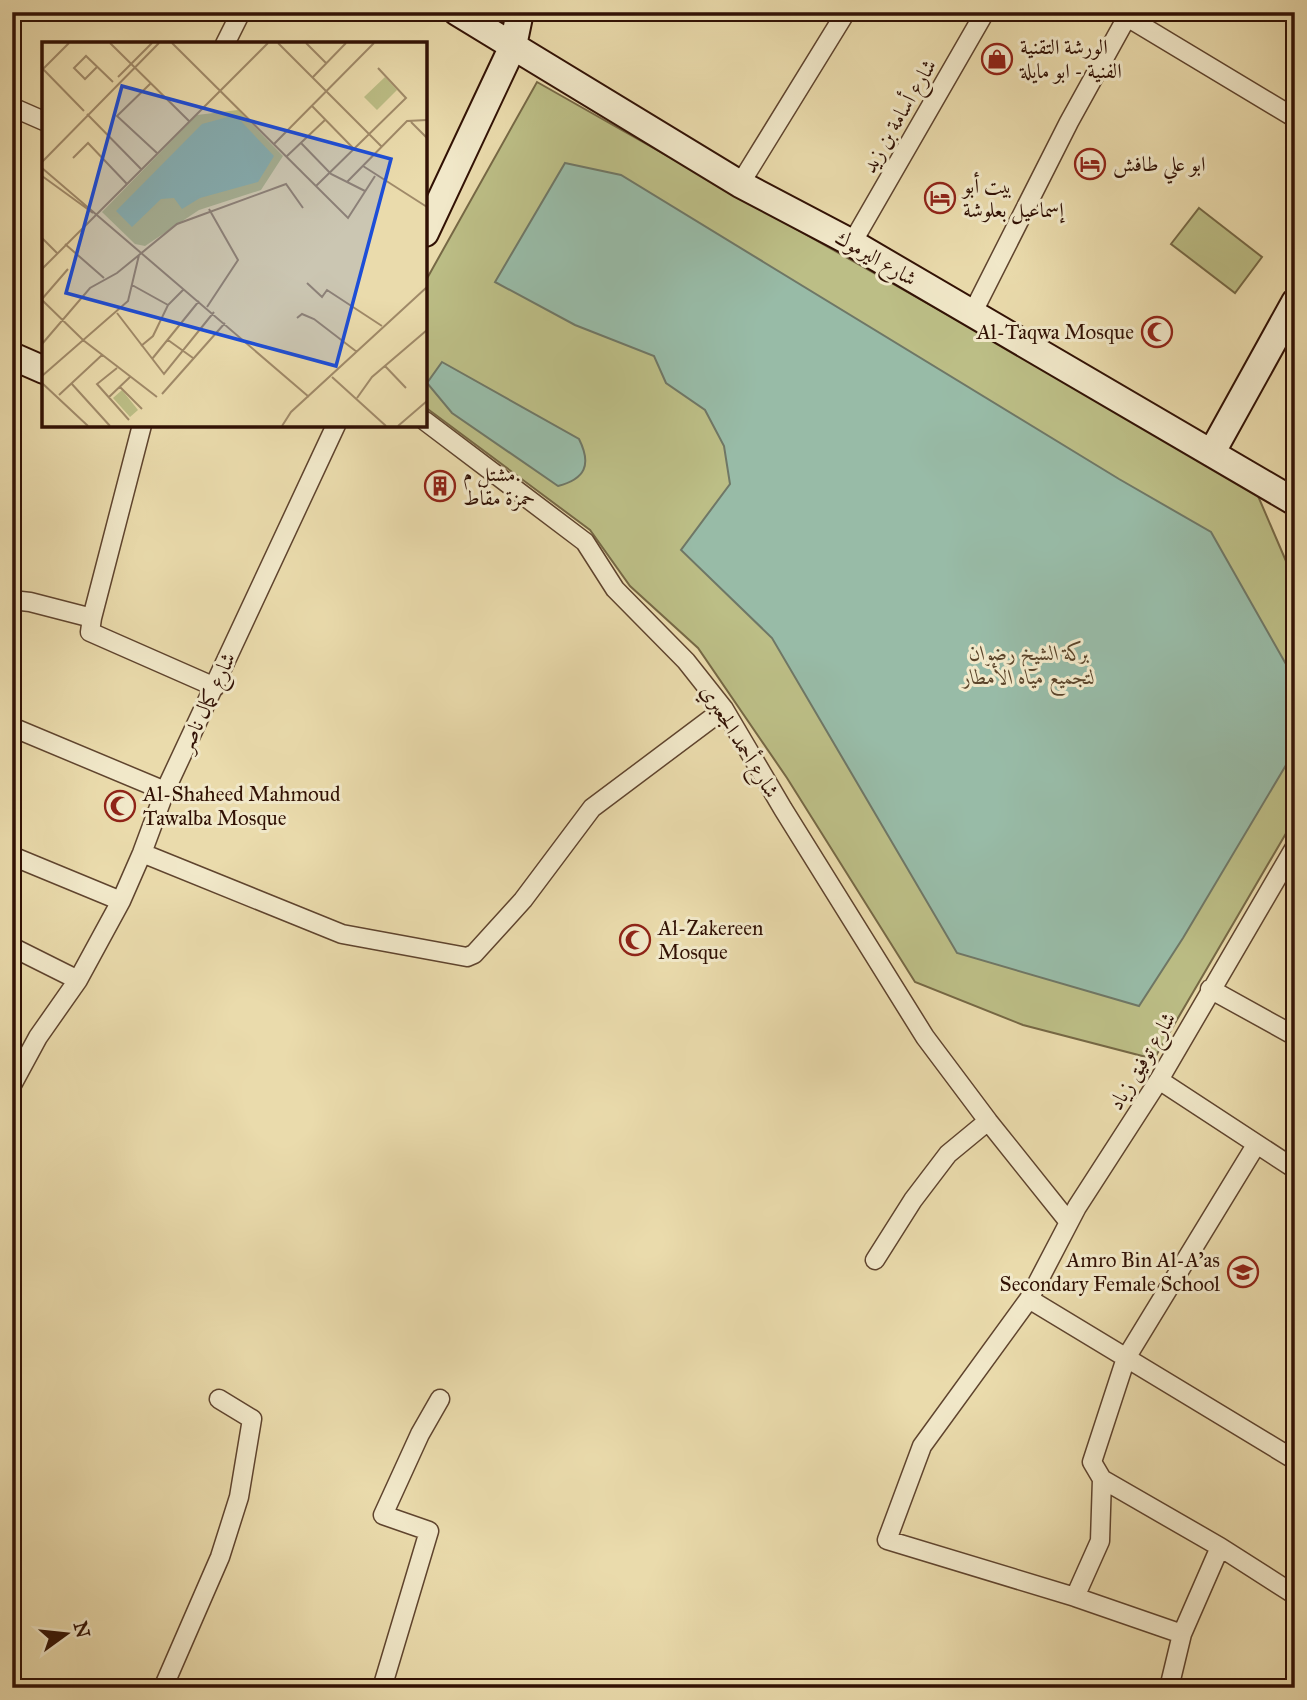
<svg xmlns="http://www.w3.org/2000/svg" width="1307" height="1700" font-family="'IM FELL Great Primer',Amiri,serif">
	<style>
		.green { fill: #bcbe86; stroke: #766845; stroke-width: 2 }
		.water { fill: #98bba7; stroke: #6f7766; stroke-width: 2 }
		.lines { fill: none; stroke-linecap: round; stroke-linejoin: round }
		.street-casing { stroke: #5f442e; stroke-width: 21 }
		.secondary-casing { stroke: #311104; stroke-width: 30 }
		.street { stroke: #f1e8c9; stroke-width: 18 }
		.secondary { stroke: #f1e8c9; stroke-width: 26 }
		.labels { text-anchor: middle; stroke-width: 6; stroke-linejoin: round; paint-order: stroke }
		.poi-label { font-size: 21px; fill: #311104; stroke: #f1e8c9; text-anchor: start }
		.street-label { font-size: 21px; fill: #311104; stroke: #f1e8c9 }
		.park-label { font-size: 21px; font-style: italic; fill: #5b452b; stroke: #f1e8c9 }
		.inset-road { fill: none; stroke: #a08a69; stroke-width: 2 }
		.view { fill: #1d4ed8; fill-opacity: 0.15; stroke: #1d4ed8; stroke-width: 3.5 }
		.inset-edge { fill: none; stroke: #311104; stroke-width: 3.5 }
	</style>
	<rect width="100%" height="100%" fill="#eadbac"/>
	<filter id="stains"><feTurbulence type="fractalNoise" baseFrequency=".00286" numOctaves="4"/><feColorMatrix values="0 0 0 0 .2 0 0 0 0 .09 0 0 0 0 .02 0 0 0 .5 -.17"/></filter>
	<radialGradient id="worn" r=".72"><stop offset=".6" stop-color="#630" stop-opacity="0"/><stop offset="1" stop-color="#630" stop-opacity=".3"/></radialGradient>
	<path class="green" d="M537,82L1255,489L1295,582V818L1154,1059L1023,1025L915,982L787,778L698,648L630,586L590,530L425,407V282Z
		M1199,208L1262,257L1235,293L1171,244Z"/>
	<path class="water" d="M565,163L621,175L1119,479L1211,532L1295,680V750L1183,938L1139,1006L957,953L772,638L681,550L730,484L724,446L705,410L666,383L654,356L575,325L495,282Z
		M442,362L579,439C592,465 585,479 558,486L452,413L427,383Z"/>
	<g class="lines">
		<g class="street-casing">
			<path id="street" d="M225,44L241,12
				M12,107L44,121
				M740,184L846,12
				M852,243L985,12
				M972,314L1069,122L1127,17L1295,118
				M425,421L585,542L615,589L686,661L724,709L783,809L925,1037L988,1121L948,1154L913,1200L875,1260
				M12,600L30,602L92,618L90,632L215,687
				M92,618L142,425
				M12,727L165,791
				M142,853L342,934L467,957L474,954L523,900L592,808L724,709
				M12,856L121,901
				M12,947L78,980
				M1210,989L1295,1036
				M1159,1080L1295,1169
				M12,1085L38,1037L78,980L121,901L142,853L165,791L336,425
				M988,1121L1068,1221
				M1029,1299L1295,1460
				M1102,1479L1220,1547L1295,1595
				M1075,1597L1100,1541L1102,1479L1092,1462L1126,1358L1256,1145
				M1182,1634L1075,1597L887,1540L922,1446L1029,1299L1077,1207L1159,1080L1295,847
				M163,1688L220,1557L239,1497L252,1419L219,1399
				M382,1688L429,1531L383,1515L420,1434L440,1399
				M1169,1688L1182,1634L1220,1547"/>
		</g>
		<g class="secondary-casing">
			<path id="secondary" d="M457,12L740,184L852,243L1295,502
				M425,233L513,46L520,12
				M12,356L44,370
				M1212,452L1295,302"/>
		</g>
		<use href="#street" class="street"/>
		<use href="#secondary" class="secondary"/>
	</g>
	<defs>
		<g id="shop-ring" transform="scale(1.575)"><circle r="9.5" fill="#f1e8c9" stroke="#8f2418" stroke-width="1.5"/><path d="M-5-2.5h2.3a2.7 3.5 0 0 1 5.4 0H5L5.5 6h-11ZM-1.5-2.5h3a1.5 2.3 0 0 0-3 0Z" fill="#8f2418"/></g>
		<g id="hotel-ring" transform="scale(1.575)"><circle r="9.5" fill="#f1e8c9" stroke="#8f2418" stroke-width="1.5"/><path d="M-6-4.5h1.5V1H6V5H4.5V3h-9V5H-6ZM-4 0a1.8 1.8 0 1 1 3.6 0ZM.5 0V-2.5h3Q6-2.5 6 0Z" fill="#8f2418"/></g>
		<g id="mosque-ring" transform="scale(1.575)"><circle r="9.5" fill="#f1e8c9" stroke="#8f2418" stroke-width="1.5"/><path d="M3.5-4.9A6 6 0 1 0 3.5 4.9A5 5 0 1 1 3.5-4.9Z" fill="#8f2418"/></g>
		<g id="building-ring" transform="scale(1.575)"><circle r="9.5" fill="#f1e8c9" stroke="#8f2418" stroke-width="1.5"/><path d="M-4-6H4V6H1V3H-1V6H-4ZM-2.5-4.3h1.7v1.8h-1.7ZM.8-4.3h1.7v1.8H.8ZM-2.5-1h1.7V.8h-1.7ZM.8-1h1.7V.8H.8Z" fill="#8f2418"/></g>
		<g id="school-ring" transform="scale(1.575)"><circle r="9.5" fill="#f1e8c9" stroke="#8f2418" stroke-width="1.5"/><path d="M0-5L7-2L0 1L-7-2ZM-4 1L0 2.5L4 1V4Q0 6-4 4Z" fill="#8f2418"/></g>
	</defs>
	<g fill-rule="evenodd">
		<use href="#shop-ring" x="997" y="59"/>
		<use href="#hotel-ring" x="1090" y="164"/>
		<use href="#hotel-ring" x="940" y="198"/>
		<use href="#mosque-ring" x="1157" y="332"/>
		<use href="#building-ring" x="440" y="486"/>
		<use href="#mosque-ring" x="120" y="806"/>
		<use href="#mosque-ring" x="635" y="940"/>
		<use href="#school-ring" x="1243" y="1272"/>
	</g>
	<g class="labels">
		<g class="poi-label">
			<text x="1020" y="54">الورشة التقنية<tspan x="1020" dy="24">الفنية - ابو مايلة</tspan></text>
			<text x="1113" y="171">ابو علي طافش</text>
			<text x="963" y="193">بيت أبو<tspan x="963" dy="24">إسماعيل بعلوشة</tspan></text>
			<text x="1134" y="339" text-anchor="end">Al-Taqwa Mosque</text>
			<text x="463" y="481">مشتل م.<tspan x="463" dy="24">حمزة مقاط</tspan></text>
			<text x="143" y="801">Al-Shaheed Mahmoud<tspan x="143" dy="24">Tawalba Mosque</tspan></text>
			<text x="658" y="935">Al-Zakereen<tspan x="658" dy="24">Mosque</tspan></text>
			<text x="1220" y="1267" text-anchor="end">Amro Bin Al-A'as<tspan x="1220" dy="24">Secondary Female School</tspan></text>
		</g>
		<g class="street-label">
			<text transform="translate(899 116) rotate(-60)" y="7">شارع أسامة بن زيد</text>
			<text transform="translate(876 258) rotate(30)" y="7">شارع اليرموك</text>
			<text transform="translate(207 702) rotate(-65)" y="7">شارع كمال ناصر</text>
			<text transform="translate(740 741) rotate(58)" y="7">شارع أحمد الجعبري</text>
			<text transform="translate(1142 1061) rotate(-59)" y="7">شارع توفيق زياد</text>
		</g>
		<g class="park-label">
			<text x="1029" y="660">بركة الشيخ رضوان<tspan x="1029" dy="24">لتجميع مياه الأمطار</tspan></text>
		</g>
	</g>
	<g transform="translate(42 42)">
		<rect width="385" height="385" fill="#eadbac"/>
		<path d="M343,35L355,48L335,68L322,55ZM196,68L241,114L219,148L157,168L103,204L93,202L60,170L155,73ZM80,348L96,368L88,375L71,356Z" fill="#bcbe86"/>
		<path d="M193,73L232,114L216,140L158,156L140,167L132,156L119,157L90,185L74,169L160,82Z" fill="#98bba7"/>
		<path class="inset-road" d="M68,1L147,79M130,1L306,176L333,134M236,1L340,105M264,1L284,21M55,25L43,37L32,26L44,14L71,40M0,26L42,69M0,28L27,1M76,35L110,1M270,36L304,1M109,41L75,74L115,111M270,64L312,107M45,72L99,127M369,80L385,96M259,101L289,132L323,149M232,102L332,1M245,114L283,78M31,116L46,101L85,142M0,120L117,1M321,124L385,165M0,126L267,355M0,134L51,171M305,140L365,79L385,78M274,144L364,56L336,26M0,196L15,211M23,202L62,236M0,227L226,1M265,241L280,255L285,248L340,284M90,243L126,263M0,257L26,227M0,258L41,298L115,355M165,265L196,218L167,167M75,271L122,332L172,270M255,276L260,272L272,277L315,310M126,298L151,316M0,302L48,246L75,231L135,182L244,142L261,166M99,304L111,294L126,263L142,247M110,317L157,259M343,324L364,346M75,326L55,342L87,378M0,334L86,259L97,213M290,335L344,384M0,341L46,384M29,341L68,384M78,345L100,367M120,352L183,281M17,353L60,313M67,355L88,335M315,356L330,335L385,288M240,384L249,370L385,245M356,384L385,359"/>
		<path class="view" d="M80,44L349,117L294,324L24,251Z"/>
		<rect width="385" height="385" class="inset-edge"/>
	</g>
	<rect width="1307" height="1700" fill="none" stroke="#eadbac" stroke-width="42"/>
	<rect x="14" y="14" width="1279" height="1672" fill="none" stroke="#311104" stroke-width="3.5"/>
	<rect x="21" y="21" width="1265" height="1658" fill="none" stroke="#311104" stroke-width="2"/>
	<g transform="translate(66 1634) rotate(75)" stroke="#f1e8c9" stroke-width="5" paint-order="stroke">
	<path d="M0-5L12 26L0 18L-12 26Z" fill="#311104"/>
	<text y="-10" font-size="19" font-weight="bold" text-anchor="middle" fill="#311104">N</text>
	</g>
	<rect width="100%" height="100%" filter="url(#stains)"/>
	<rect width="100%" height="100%" fill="url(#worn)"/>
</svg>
